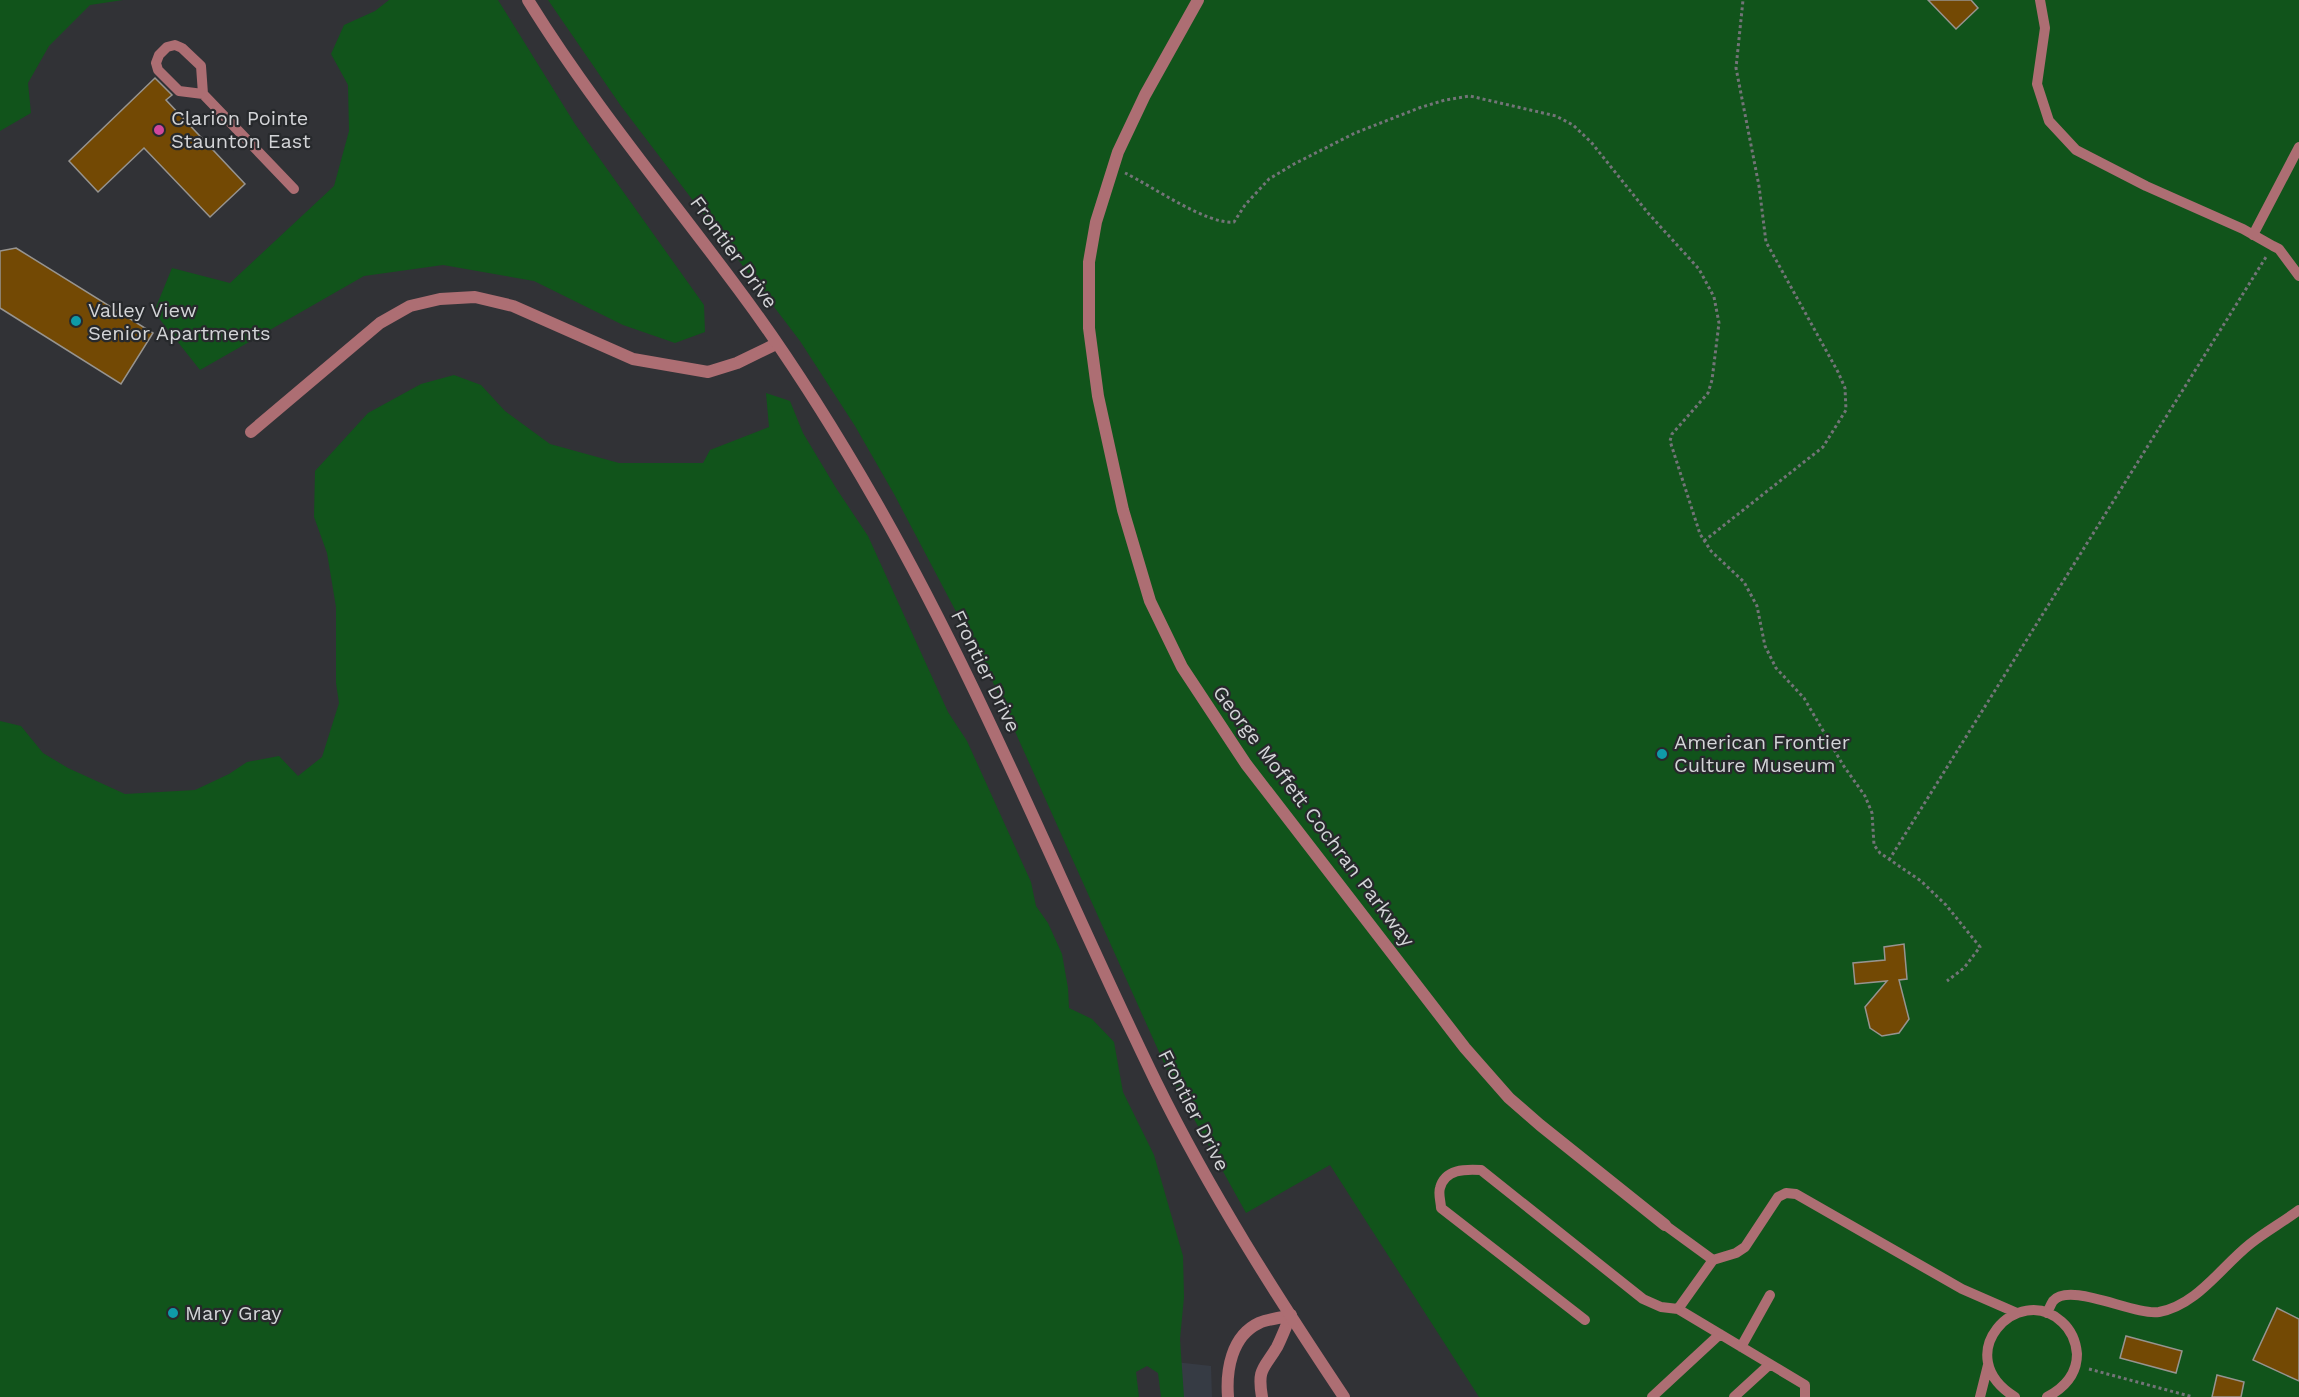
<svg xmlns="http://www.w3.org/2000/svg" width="2299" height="1397" font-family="'Work Sans',sans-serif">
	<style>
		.built { fill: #363b44 }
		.green { fill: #11541b }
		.building { fill: #734904; stroke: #979490; stroke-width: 1.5 }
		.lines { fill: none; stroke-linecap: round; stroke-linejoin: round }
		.path { stroke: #737478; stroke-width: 3; stroke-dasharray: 3 3; stroke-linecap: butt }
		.service { stroke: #ad6e73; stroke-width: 10 }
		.minor { stroke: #ad6e73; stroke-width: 12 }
		.tertiary { stroke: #ad6e73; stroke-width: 12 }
		.hotel-dot { fill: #d1479c; stroke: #27292c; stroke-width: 2 }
		.culture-dot { fill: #0f9aa8; stroke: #27292c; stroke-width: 2 }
		.labels { text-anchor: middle; stroke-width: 4.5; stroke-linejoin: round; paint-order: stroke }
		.poi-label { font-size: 20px; fill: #d3d4d7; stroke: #27292c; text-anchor: start }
		.street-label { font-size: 20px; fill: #d3d4d7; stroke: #27292c }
	</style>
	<rect width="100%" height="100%" fill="#313236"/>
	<path class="built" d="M1175,1362L1211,1366L1212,1397H1171Z"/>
	<path class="green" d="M0,0H123L90,5L49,46L28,83L31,113L0,131Z
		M389,0H498L575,124L704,305L705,332L675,343L623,325L534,281L443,265L364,276L200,370L154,312L172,268L230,283L334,186L349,131L348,85L331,54L344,25L375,11Z
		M548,0H2299V1397H1479L1330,1165L1246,1213L1168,1072L991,678L894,494L855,426L800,341L621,106Z
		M454,375L481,385L505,411L550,444L619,463H703L710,450L769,427L766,393L790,401L803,433L836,488L868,536L948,712L967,741L1031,882L1036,906L1048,923L1062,954L1068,988L1069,1008L1092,1019L1114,1042L1123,1092L1154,1155L1183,1256L1184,1297L1180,1339L1184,1397H1161L1158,1373L1147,1366L1136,1372L1139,1397H0V721L21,726L43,753L68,768L125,794L195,790L229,774L247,762L279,756L298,776L322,757L339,703L336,683V607L327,553L314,517L315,471L368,413L421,384Z"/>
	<path class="building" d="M1928,0H1971L1978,8L1956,29Z
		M155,78L172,95L166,100L245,184L210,217L144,148L98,192L69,161Z
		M16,248L153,333L121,384L0,308V251Z
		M1904,944L1907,979L1899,980L1909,1019L1899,1033L1882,1036L1870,1028L1865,1007L1887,981L1855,984L1853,963L1885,960L1884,947Z
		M2277,1308L2299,1319V1381L2253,1360Z
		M2126,1336L2182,1351L2176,1373L2120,1358Z
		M2217,1375L2244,1382L2241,1397H2212Z"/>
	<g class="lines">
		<path class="path" d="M1125,173C1152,186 1207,225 1234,222L1245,205L1269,179L1294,164L1355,133L1419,108L1445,100L1470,96L1556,116L1573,125L1591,142L1648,213L1699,269L1714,297L1719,323L1712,380L1708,393L1672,434L1670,441L1700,534L1711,551L1744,582L1757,606L1765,646L1776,668L1804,698L1843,765L1865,796L1872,813L1874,845L1880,853L1921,881L1946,905L1980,947L1964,968L1947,981
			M1704,541L1823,447L1846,410L1845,388L1838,372L1766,242L1759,186L1736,68L1743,0
			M1889,860L2266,257
			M2089,1369L2193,1397"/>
		<path class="service" d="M2040,0L2045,28L2037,84L2049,121L2076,150L2146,186L2243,229L2273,246L2279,249L2299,276
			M203,94L179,91L158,70L156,63L159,55L167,47L175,45L182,48L201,66L203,94L294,189
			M2253,235L2299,147
			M1665,1225L1713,1260
			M2047,1313C2049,1309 2051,1304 2053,1301C2070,1281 2134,1316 2159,1312C2197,1305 2221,1267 2250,1244C2265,1232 2283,1222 2299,1210
			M1585,1320L1441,1208C1441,1202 1438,1194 1440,1188C1445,1169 1465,1169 1481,1170L1643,1299L1661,1307L1678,1309
			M1741,1347L1770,1295
			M1652,1397L1720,1334
			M1734,1397L1770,1364
			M1805,1397V1385L1678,1309L1713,1260L1736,1253L1745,1247L1778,1197L1786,1193L1796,1194L1962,1289L2017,1313
			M1980,1397L1988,1365
			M2015,1397C1948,1356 2018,1281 2062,1322C2071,1330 2076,1342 2077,1354C2077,1375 2064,1388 2047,1397"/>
		<path class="minor" d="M1198,0L1145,95L1118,152L1096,222L1089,262V328L1098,396L1123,510L1150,601L1182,667L1246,764L1465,1048L1509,1098L1540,1125L1665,1225
			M251,432L380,323L410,306L440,299L475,297L513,306L633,359L708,372L737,363L776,344
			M1228,1397C1226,1371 1231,1336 1259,1323C1268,1319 1281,1318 1291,1315
			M1262,1397C1257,1368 1264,1369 1277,1347C1282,1337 1286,1326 1291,1315"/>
		<path class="tertiary" d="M528,0C591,102 668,194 739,290C789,357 834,429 876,502C983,689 1062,889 1156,1082C1210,1192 1276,1295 1344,1397"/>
	</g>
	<circle class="hotel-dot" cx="159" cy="130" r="6"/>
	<g class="culture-dot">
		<circle cx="76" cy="321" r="6"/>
		<circle cx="1662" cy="754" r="6"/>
		<circle cx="173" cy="1313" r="6"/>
	</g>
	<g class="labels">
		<g class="poi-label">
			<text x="171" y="125">Clarion Pointe<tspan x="171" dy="23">Staunton East</tspan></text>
			<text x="88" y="317">Valley View<tspan x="88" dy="23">Senior Apartments</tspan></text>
			<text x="1674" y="749">American Frontier<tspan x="1674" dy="23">Culture Museum</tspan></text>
			<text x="185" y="1320">Mary Gray</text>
		</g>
		<g class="street-label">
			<text transform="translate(734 252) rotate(54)" y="7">Frontier Drive</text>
			<text transform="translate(986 671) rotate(64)" y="7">Frontier Drive</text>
			<text transform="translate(1314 816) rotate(53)" y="7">George Moffett Cochran Parkway</text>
			<text transform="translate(1194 1110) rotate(63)" y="7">Frontier Drive</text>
		</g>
	</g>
</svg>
